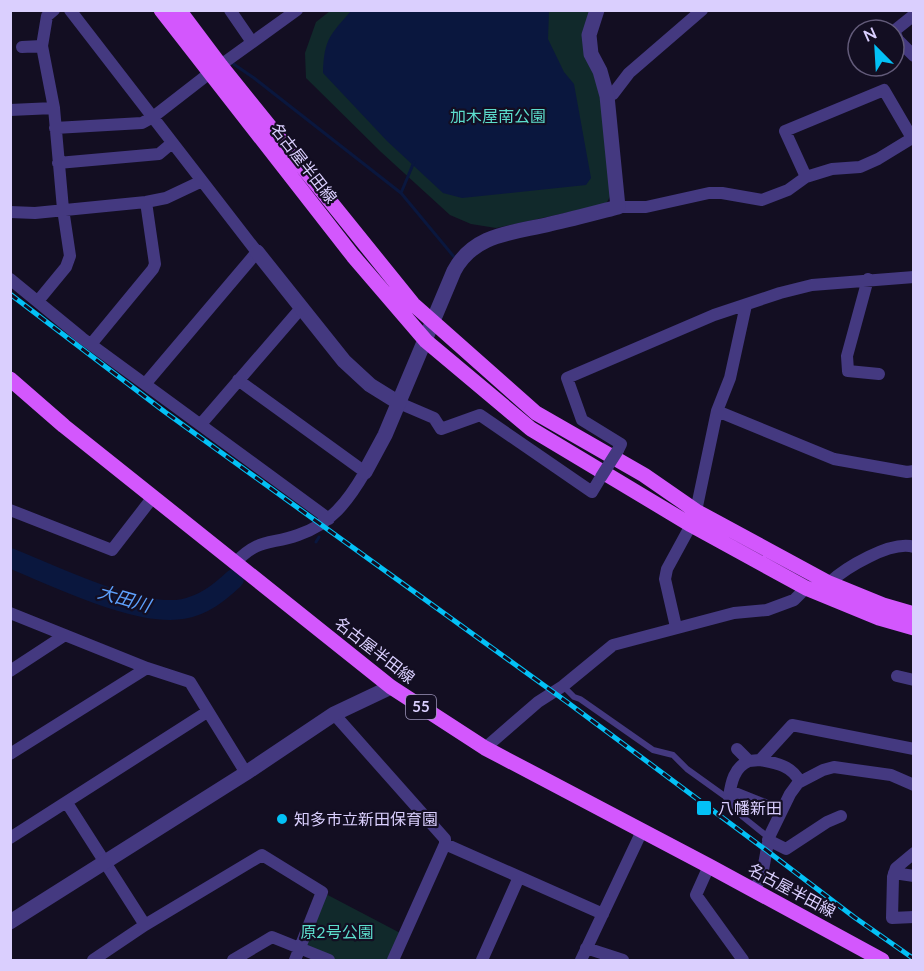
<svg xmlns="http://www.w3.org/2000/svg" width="924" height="971" font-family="Lato,'Noto Sans JP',sans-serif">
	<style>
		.green { fill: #11292b }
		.water { fill: #0a173e }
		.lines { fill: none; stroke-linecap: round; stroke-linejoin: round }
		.stream { stroke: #0a173e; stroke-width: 3 }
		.river { stroke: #0a173e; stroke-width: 20 }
		.service { stroke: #443980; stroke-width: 6 }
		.minor { stroke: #443980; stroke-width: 12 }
		.tertiary { stroke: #443980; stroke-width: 15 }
		.primary { stroke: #d357fd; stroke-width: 15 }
		.rail-casing { stroke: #03c1f6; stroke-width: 5 }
		.rail { stroke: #130e22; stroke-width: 3; stroke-dasharray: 9; stroke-linecap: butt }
		.minor-bridge { stroke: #443980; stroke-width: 12 }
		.poi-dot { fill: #03c1f6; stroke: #130e22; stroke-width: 2 }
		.labels { text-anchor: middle; stroke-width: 4.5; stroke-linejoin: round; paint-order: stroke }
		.shield { fill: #130e22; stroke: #9e95bc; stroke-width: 1.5 }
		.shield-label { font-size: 15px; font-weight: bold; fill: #dacffe }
		.park-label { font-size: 16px; fill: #5cddcc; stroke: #130e22 }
		.street-label { font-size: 16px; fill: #dacffe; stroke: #130e22 }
		.poi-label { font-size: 16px; fill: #dacffe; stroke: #130e22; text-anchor: start }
		.water-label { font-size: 18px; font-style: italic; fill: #5ea1fd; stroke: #130e22 }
	</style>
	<rect width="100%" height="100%" fill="#130e22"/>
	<path class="green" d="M330,11H591L612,193L606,204L496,228L471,224L450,215L381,152L306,78L305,53L316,22Z
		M322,892L404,935L393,960H329L300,947Z"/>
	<path class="water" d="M351,11H549L548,39L564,72L574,84L591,178L586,185L462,198L443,193L387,141L323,73C324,39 330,35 351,11Z"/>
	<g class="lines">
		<path class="stream" d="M232,63L254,78L401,193L455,258
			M401,193L414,162
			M316,542L319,537
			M234,579L238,576"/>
		<path class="river" d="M10,558C55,576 137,617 183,609C204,605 219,593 234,579"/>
		<path class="service" d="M563,686L574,697L580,699L653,750L673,755L687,769L726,797L743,817L768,837"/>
		<path class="minor" d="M70,10L257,252L146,383
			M230,10L252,42
			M914,15L894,31L898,40L914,56
			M22,47L42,46
			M607,96L613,94L629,73L702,10
			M10,110L54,108
			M55,128L142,123L153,117L211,72L297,10
			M58,163L159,154L172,143
			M806,177L785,131L884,90L912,138
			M618,207H646L709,193H722L762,200L788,190L806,177L832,169L860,167L878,159L914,137
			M10,212L35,213L146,202L166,198L202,181
			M10,279L82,338L329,519
			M868,279L847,356L848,371L879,374
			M38,301L66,267L70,256L63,209L54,108L42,46L47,16L54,10
			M92,343L153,269L155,264L146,202
			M399,403L434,418L441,429L480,415L592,492L601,477
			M717,411L834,459L907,472L914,471
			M201,424L302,307
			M618,450L621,444L582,420L567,378L714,315L780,293L812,285L914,277
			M10,510L112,550L153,497
			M236,562C259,538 270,545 298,535C331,524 348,501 365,472L238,380
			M829,583C845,568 891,540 914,547
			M10,613L147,668L190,682L246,773
			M676,627L665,579L667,569L691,525L696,511L717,411L730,378L746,305
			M10,671L65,635
			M897,676L914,680
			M334,714L445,839V844L603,914
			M485,748L538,702L563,686L613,645L734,613L767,610L794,600L806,588
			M737,749L749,761L760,760L792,725L914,749
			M10,754L147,668
			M760,760C777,763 792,766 800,782
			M730,791L770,807L780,814
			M729,797C731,783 734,767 749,761
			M67,803L145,925
			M10,838L207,712
			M768,840L786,849L827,822L841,816
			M914,853L896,868L893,877L892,918L914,917
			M709,866L696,895L743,960
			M894,873L914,876
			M755,891L763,870L769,837L790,794L798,783L823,770L834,767L891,775L914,785
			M586,948L623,960
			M93,960L145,925L262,855L322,892L295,960
			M233,960L272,937L329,960
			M393,960L445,844
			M482,960L519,877
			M581,960L642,831"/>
		<path class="tertiary" d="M257,252L344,361L370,385L399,403
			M365,472L385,435L454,271C474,233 514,233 550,224C573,219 595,213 618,207L607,96L600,71L591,54L589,35L597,10
			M10,922L246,773L334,714L391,687"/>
		<path class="primary" d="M161,10L353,256L426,341L531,429L691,525L806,588L879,618L914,628
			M179,10L221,66L413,304L536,413L644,475L696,511L829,583L883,605L914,614
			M10,379L64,426L391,687L485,748L709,866L882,960"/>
		<g class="rail-casing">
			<path id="rail" d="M10,294L165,412L567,702L766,850L854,917L914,959"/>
		</g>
		<use href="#rail" class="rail"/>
		<path class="minor-bridge" d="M601,477L618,450"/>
	</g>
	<g class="poi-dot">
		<rect x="696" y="800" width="16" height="16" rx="3"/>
		<circle cx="282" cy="819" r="6"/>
	</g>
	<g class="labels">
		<rect class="shield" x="406" y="695" width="30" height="24" rx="4.5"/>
		<g class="shield-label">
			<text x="421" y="712">55</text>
		</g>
		<g class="park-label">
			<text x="498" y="122">加木屋南公園</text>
			<text x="337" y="938">原2号公園</text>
		</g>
		<g class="street-label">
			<text transform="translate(304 163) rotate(52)" y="6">名古屋半田線</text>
			<text transform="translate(375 650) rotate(38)" y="6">名古屋半田線</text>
			<text transform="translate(792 890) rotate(28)" y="6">名古屋半田線</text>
		</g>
		<g class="poi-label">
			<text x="718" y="814">八幡新田</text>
			<text x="294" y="825">知多市立新田保育園</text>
		</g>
		<g class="water-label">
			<text transform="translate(124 599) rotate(16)" y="6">大田川</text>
		</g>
	</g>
	<rect width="924" height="971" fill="none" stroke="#dacffe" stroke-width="24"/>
	<g transform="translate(876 48) rotate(336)"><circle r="28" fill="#130e22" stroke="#635b7a" stroke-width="1.5"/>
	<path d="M0-4.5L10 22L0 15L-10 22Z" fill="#03c1f6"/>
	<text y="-9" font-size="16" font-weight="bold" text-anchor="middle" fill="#dacffe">N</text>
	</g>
</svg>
